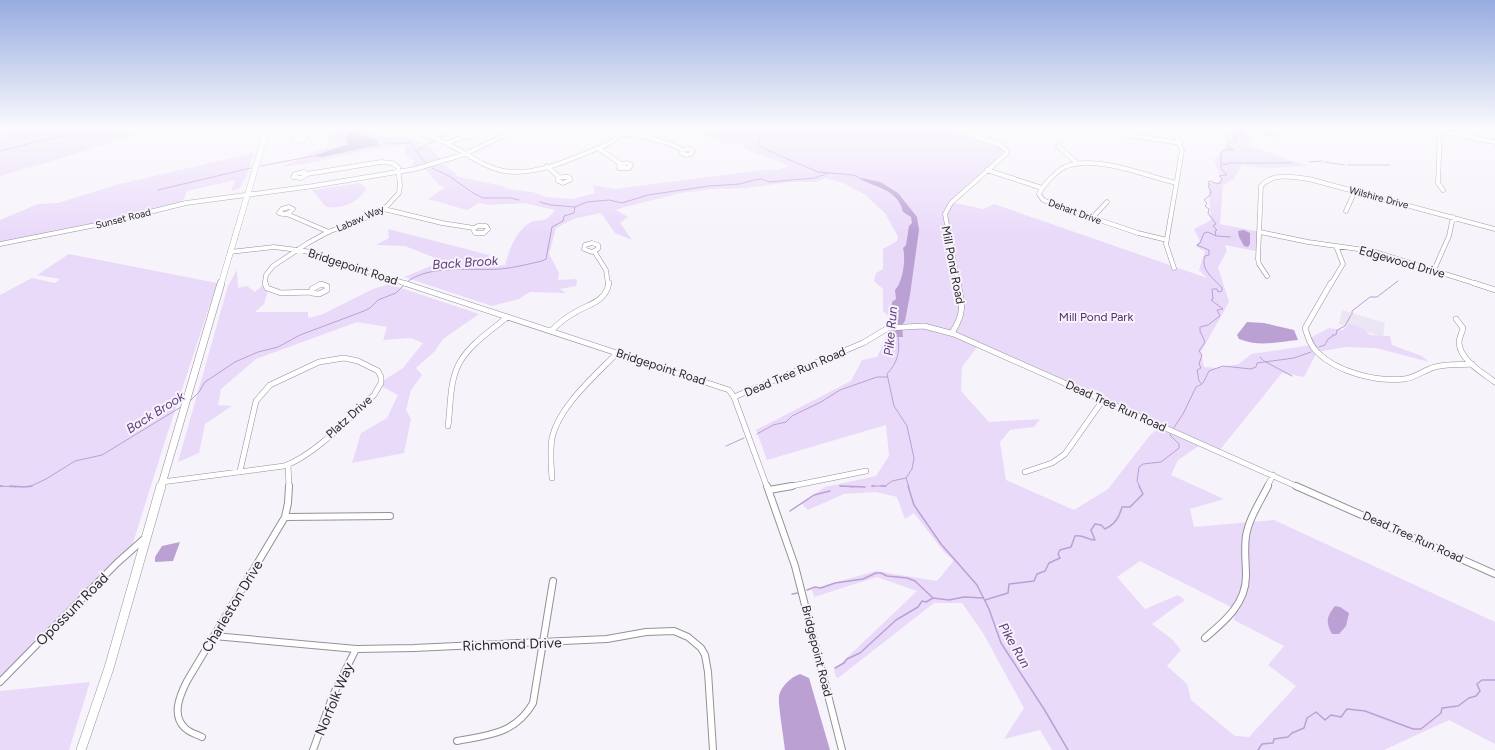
<svg xmlns="http://www.w3.org/2000/svg" width="1495" height="750" font-family="Figtree,sans-serif">
	<style>
		.built { fill: #ece5f3 }
		.green { fill: #eadafa; fill-rule: evenodd }
		.water { fill: #bba0d4 }
		.lines { fill: none; stroke-linecap: round; stroke-linejoin: round }
		.stream-far1 { stroke: #bba0d4; stroke-width: 1 }
		.stream { stroke: #bba0d4; stroke-width: 1.5 }
		.minor-far2-casing { stroke: #949198; stroke-width: 5 }
		.minor-far1-casing { stroke: #949198; stroke-width: 6 }
		.minor-casing { stroke: #949198; stroke-width: 8 }
		.highway-far2-casing { stroke: #949198; stroke-width: 6 }
		.highway-far1-casing { stroke: #949198; stroke-width: 8 }
		.highway-casing { stroke: #949198; stroke-width: 10 }
		.minor-far2 { stroke: #fff; stroke-width: 4 }
		.minor-far1 { stroke: #fff; stroke-width: 5 }
		.minor { stroke: #fff; stroke-width: 6 }
		.highway-far2 { stroke: #fff; stroke-width: 5.5 }
		.highway-far1 { stroke: #fff; stroke-width: 7 }
		.highway { stroke: #fff; stroke-width: 9 }
		.labels { text-anchor: middle; stroke-width: 4; stroke-linejoin: round; paint-order: stroke }
		.far-street-label { font-size: 10px; fill: #29282b; stroke: #f7f3fa }
		.street-label { font-size: 12px; fill: #29282b; stroke: #f7f3fa }
		.park-label { font-size: 12px; fill: #512d6c; stroke: #f7f3fa }
		.water-label { font-size: 13px; font-style: italic; fill: #5f3c7c; stroke: #f7f3fa }
		.near-street-label { font-size: 14px; fill: #29282b; stroke: #f7f3fa }
	</style>
	<rect width="100%" height="100%" fill="#f7f3fa"/>
	<path class="built" d="M1342,310L1385,323L1383,337L1339,324Z"/>
	<path class="green" d="M18,129H153L62,158L0,176V139Z
		M334,129H369L380,137H405L422,143L430,142L453,129H457L456,132L426,146L431,148L440,159L434,161L438,165H445L459,177L503,186L507,189L533,192L546,197L572,199L595,193L593,185L615,189L769,169L777,170L790,166L750,151L738,143H726L680,129H950L998,145L1005,151L950,202L983,209L994,204L1207,278L1199,270L1205,251L1195,246L1200,241L1194,229L1211,220L1208,183L1218,182L1221,179L1214,160L1226,145L1225,129H1280L1276,138L1253,133L1246,145L1308,166C1293,166 1281,168 1267,168C1258,168 1250,165 1242,165L1234,179L1223,185L1220,224L1260,232V252L1225,245L1227,251L1218,267L1229,302L1201,352L1204,367L1218,368L1239,364L1251,354L1312,345L1308,339L1329,328L1343,330L1349,324L1361,327L1370,335L1390,336L1392,345L1422,356L1429,362L1376,348L1346,347L1317,352L1304,377L1282,373L1219,451L1199,442V446L1178,460L1171,475L1224,499L1190,509L1194,527L1274,520L1495,622V744L1449,720L1384,750H1052L1040,730L1004,739L1024,708L983,633L962,603H934L838,678L836,677L834,670L917,591L877,577L814,597L812,589L876,571L937,581L952,563L953,560L944,552L914,513L905,519L897,497L876,492L844,494L808,510L801,503L825,487L876,476L889,456L886,425L767,460L756,430L851,381L862,360L877,357L885,341L891,318L883,311V289L874,281L876,273L883,269V249L897,241L898,237L885,213L864,194L843,183L825,178L816,182H791L746,188L712,189L681,193L621,208L616,210L628,217L620,223L632,240L615,233L601,213L573,219L556,228L549,254L559,273L558,280L576,279L577,282L576,286L560,289L566,293L530,292L519,299L492,306L404,277L443,261L405,246L376,245L389,238L388,229L489,255L490,267L505,265C509,251 515,233 528,224C539,216 543,227 555,210L524,203L488,205L479,203L467,210L428,199L445,187L440,186L422,166H411L414,161L405,155V146C363,147 323,164 281,167L304,157L306,154L340,144L339,143L327,146L329,134ZM980,343L1161,427L1151,434L1108,489L1074,510L1006,480L1000,442L1010,430L1034,427L1040,419L989,422L961,391L962,367ZM1140,561L1235,609L1234,620L1284,646L1268,665L1296,686L1249,737L1235,736L1191,700L1187,684L1167,666L1181,650L1173,640L1152,624L1185,600L1178,595L1145,609L1117,577Z
		M254,153L246,177L239,189L231,191L235,180L187,191L181,205L0,244V220L38,204L58,203L119,184Z
		M359,183L364,186L366,190C357,203 342,209 326,207L312,190Z
		M69,254L217,283L165,441L132,546L0,680V295L32,278L55,283L60,279L37,275Z
		M237,270L238,288L247,286L255,292L266,282L269,287L264,304L255,312H308V318L321,315L373,289L389,284L479,314L443,339L435,351L416,368L422,375L411,390L406,410L411,419L404,453L352,463L361,433L387,418L398,395L381,386L384,380L403,368L423,343L411,338L383,340L387,327L357,322L256,359L221,389L218,405L232,406L205,424L199,453L178,462L228,286Z
		M90,682L69,750H0V691Z"/>
	<path class="water" d="M352,131C361,132 367,138 376,139L378,145L322,157L313,156L348,144L346,140V135Z
		M857,177L880,182L898,193L917,217L919,230L910,295L905,321L902,325L903,337H886L890,327L892,302L896,299L895,290C903,282 906,258 903,248L906,245L909,226L912,223L911,217L903,212C898,188 874,188 857,177Z
		M1244,230L1250,233V244L1248,247L1244,246L1239,237L1238,231Z
		M1247,322L1264,323L1294,330L1298,340C1277,342 1259,347 1239,339L1237,335Z
		M180,542L173,561L155,562V557L162,546Z
		M1335,606L1340,607L1349,613L1346,626L1339,634H1332C1325,622 1327,616 1335,606Z
		M800,674L809,678L830,750H785C784,739 778,705 779,696C781,686 791,677 800,674Z"/>
	<g class="lines">
		<path class="stream-far1" d="M349,129L352,131
			M766,129L759,139L760,147L818,172L853,175L858,177
			M0,135L12,131
			M441,137L453,129
			M386,143H411L426,164
			M0,151L52,138L104,129
			M416,151L434,141
			M1309,162L1322,161
			M1324,162L1345,165
			M1222,164L1227,165V163H1291
			M1348,165H1390
			M261,166L313,156
			M432,168L449,176L473,193L483,198H511L519,200
			M158,190L251,168
			M540,202L551,205L575,207
			M1217,236L1230,237
			M407,282C429,264 473,271 500,269C514,268 528,264 542,261L546,259L552,227L563,221L564,216L574,213L575,207L587,202L609,200L622,203L648,195L709,186L740,184L754,180L762,179L769,182L815,178L828,173
			M1352,314V311L1370,297H1377L1398,281
			M898,336C900,352 898,362 887,374L894,406L907,426L914,458L912,469L906,478L909,487
			M1319,347L1325,345L1328,339L1333,336L1332,335H1336L1337,330L1345,326L1351,315
			M1260,357L1264,361L1292,376
			M1203,383L1209,371L1223,366L1251,369L1256,367L1257,363L1294,358L1311,352
			M189,402L199,392L205,382L235,362L258,352L278,347L300,335L364,311L370,308L378,300L396,293L403,286
			M1173,429L1183,414L1196,387L1202,384L1199,381L1197,370L1201,368L1199,364L1202,355L1199,351L1205,342L1200,331V327L1208,325L1220,316L1217,310L1223,309L1211,300L1213,299L1212,289H1217L1218,292L1222,291V288C1213,278 1200,269 1205,256L1209,255V250L1197,245L1200,243L1204,233L1208,232L1216,236L1215,231L1217,230L1213,226L1216,224L1208,213L1209,209L1205,206L1207,203L1204,200L1210,195L1211,191L1208,186L1210,185L1208,182L1211,181L1217,184L1220,183L1222,179L1219,176L1227,175L1221,168V153L1225,150H1234L1227,147L1228,143L1236,141L1234,139L1238,138L1237,136L1244,135L1238,131H1246L1244,129
			M757,434L773,425L786,422L792,416L821,402L840,390L877,377H887
			M726,446L744,438
			M0,486L16,487
			M840,486L854,487
			M872,486H885L892,481L906,478
			M29,487L46,479L75,461L102,455L181,407
			M1140,487L1137,481L1139,467L1143,464L1161,462L1179,448V444L1170,435L1172,432"/>
		<path class="stream" d="M0,486H2
			M10,486L24,487L32,486
			M840,486L865,487
			M872,486H874
			M881,486H886
			M908,486L914,505L941,544L977,585L989,609L1001,643L1044,709L1068,750
			M790,511L814,495L830,491
			M807,590L815,587L821,588L835,583L863,579L876,573H881L887,576L907,578L915,581L933,598
			M792,594L798,593
			M985,600L1008,593L1009,584L1034,581L1037,574L1045,571L1049,563L1060,558L1058,554L1060,550L1071,547L1075,536C1083,534 1087,540 1095,540L1091,530L1095,524L1101,525L1105,529C1115,524 1119,518 1122,507H1130L1143,494L1139,486
			M835,668L844,663L847,659L860,653L896,620L918,607L922,601L926,602L933,598L949,600L964,597L983,598
			M1258,750L1262,744L1273,743L1274,739L1288,737L1292,733L1304,728L1307,718L1316,712L1325,720L1331,715L1341,717L1347,709L1365,711L1413,729H1421L1441,713L1442,708L1458,706L1469,698L1476,696L1480,691L1477,684L1482,680H1495"/>
		<g class="minor-far2-casing">
			<path id="minor-far2" d="M409,129C421,134 434,137 446,143C465,152 482,167 504,171C535,176 570,160 598,148C606,145 620,141 617,129
				M953,129L1000,145L1007,151L1006,154L951,203L945,214L958,284
				M1107,129L1134,136L1180,143
				M1430,129L1495,142
				M1440,131L1438,183L1443,190
				M472,132L476,133V135L471,137L464,136L465,133Z
				M618,134C642,134 662,140 683,150
				M300,136L306,138L300,141L294,139Z
				M300,136L303,129
				M984,139L997,129
				M447,143L465,136
				M1058,146L1078,164
				M598,148L621,164
				M689,149L693,151L691,154L686,155L682,153L683,150Z
				M627,163L631,165L629,168H619L620,165Z
				M547,166L560,178
				M987,170L1042,188
				M304,172L307,174L301,178L293,177L295,174Z
				M564,177H569L570,180L563,183L558,181V178Z
				M289,207L293,209C289,214 284,215 279,213L282,209Z
				M384,209L442,223L474,228
				M1346,211L1355,191
				M287,214L329,232
				M1092,218L1107,202
				M478,226H486L488,229L484,233H475L473,229Z
				M1260,232L1308,242L1372,251L1477,284
				M1167,240L1138,233L1055,205L1043,200L1039,194C1044,184 1057,170 1067,166C1097,155 1146,176 1176,183
				M592,243L598,245V249L592,252L584,249L585,245Z
				M0,244L101,224L186,203L313,186L415,169L465,154L517,129
				M594,251L606,270L608,284
				M230,252L274,247L305,251L407,284
				M1174,268L1166,244L1182,151L1177,136L1179,129
				M1434,270L1449,236L1453,217
				M1267,276L1259,264L1258,259L1261,186C1273,172 1293,177 1309,179L1495,229
				M266,284L265,282L266,275L273,266L308,243L328,232L371,216L386,207L399,193L400,185L398,167L392,163L381,162L307,174
				M320,284H322
				M1331,284L1343,264L1336,246"/>
		</g>
		<g class="minor-far1-casing">
			<path id="minor-far1" d="M265,283L267,288L281,293L311,292
				M404,283L729,390L734,397L767,487
				M1331,283L1305,328C1308,337 1310,345 1317,352C1337,372 1376,382 1404,379C1415,378 1424,370 1435,367C1447,364 1460,365 1472,364
				M1474,283L1495,290
				M321,284L327,286V290L319,294L312,293V289Z
				M1456,319L1463,328C1462,333 1459,338 1459,343C1460,360 1483,373 1495,382
				M551,331C558,324 565,318 574,313C588,304 605,303 609,283
				M954,334L953,331C965,312 962,304 958,283
				M734,397L863,343L888,328L924,326L954,334L1298,487
				M448,426C451,405 449,381 460,362C471,343 491,331 507,317
				M288,465L289,487
				M1025,472L1052,463L1065,454L1103,400
				M552,478C551,465 550,451 552,438C559,406 595,376 617,353
				M162,482L284,466C314,456 350,417 374,395L381,383V377L378,371L358,361L344,358L319,362L270,385L256,401L240,471
				M787,487L866,471
				M1267,487L1273,475"/>
		</g>
		<g class="minor-casing">
			<path id="minor" d="M767,486L795,566L842,750
				M1296,486L1495,574
				M769,490L792,486
				M285,517L390,516
				M214,636L356,649L414,648L607,639L646,632L674,631L688,637L701,648L705,655L708,672L713,750
				M1205,638C1224,622 1246,604 1246,576C1246,563 1244,549 1246,536C1249,518 1260,502 1268,486
				M0,682L117,563L144,539
				M202,737C196,734 190,733 185,728C171,715 180,695 187,681L285,517L288,503L289,486
				M457,741C489,735 515,734 533,703L553,581
				M313,750L333,695L356,649"/>
		</g>
		<g class="highway-far2-casing">
			<path id="highway-far2" d="M221,284L267,129"/>
		</g>
		<g class="highway-far1-casing">
			<path id="highway-far1" d="M161,487L221,283"/>
		</g>
		<g class="highway-casing">
			<path id="highway" d="M81,750L109,668L161,486"/>
		</g>
		<use href="#minor-far2" class="minor-far2"/>
		<use href="#minor-far1" class="minor-far1"/>
		<use href="#minor" class="minor"/>
		<use href="#highway-far2" class="highway-far2"/>
		<use href="#highway-far1" class="highway-far1"/>
		<use href="#highway" class="highway"/>
	</g>
	<linearGradient id="sky" x2="0" y2="1"><stop stop-color="#96ace0"/><stop offset="0.55" stop-color="#fbfafd"/><stop offset="1" stop-color="#fbfafd" stop-opacity="0"/></linearGradient>
	<rect width="1495" height="234" fill="url(#sky)"/>
	<g class="labels">
		<g class="far-street-label">
			<text transform="translate(1379 197) rotate(15)" y="4">Wilshire Drive</text>
			<text transform="translate(1075 211) rotate(20)" y="4">Dehart Drive</text>
			<text transform="translate(123 218) rotate(-14)" y="4">Sunset Road</text>
			<text transform="translate(360 218) rotate(-24)" y="4">Labaw Way</text>
		</g>
		<g class="street-label">
			<text transform="translate(1402 262) rotate(16)" y="4">Edgewood Drive</text>
			<text transform="translate(953 265) rotate(79)" y="4">Mill Pond Road</text>
			<text transform="translate(353 267) rotate(18)" y="4">Bridgepoint Road</text>
			<text transform="translate(661 367) rotate(18)" y="4">Bridgepoint Road</text>
			<text transform="translate(795 372) rotate(-23)" y="4">Dead Tree Run Road</text>
			<text transform="translate(1116 406) rotate(24)" y="4">Dead Tree Run Road</text>
			<text transform="translate(349 417) rotate(-42)" y="4">Platz Drive</text>
			<text transform="translate(1413 537) rotate(24)" y="4">Dead Tree Run Road</text>
			<text transform="translate(817 651) rotate(76)" y="4">Bridgepoint Road</text>
		</g>
		<g class="park-label">
			<text x="1096" y="321">Mill Pond Park</text>
		</g>
		<g class="water-label">
			<text transform="translate(465 262) rotate(-4)" y="5">Back Brook</text>
			<text transform="translate(890 331) rotate(-85)" y="5">Pike Run</text>
			<text transform="translate(155 412) rotate(-32)" y="5">Back Brook</text>
			<text transform="translate(1015 645) rotate(60)" y="5">Pike Run</text>
		</g>
		<g class="near-street-label">
			<text transform="translate(232 606) rotate(-59)" y="5">Charleston Drive</text>
			<text transform="translate(72 609) rotate(-45)" y="5">Opossum Road</text>
			<text transform="translate(512 644) rotate(-2)" y="5">Richmond Drive</text>
			<text transform="translate(334 699) rotate(-67)" y="5">Norfolk Way</text>
		</g>
	</g>
</svg>
